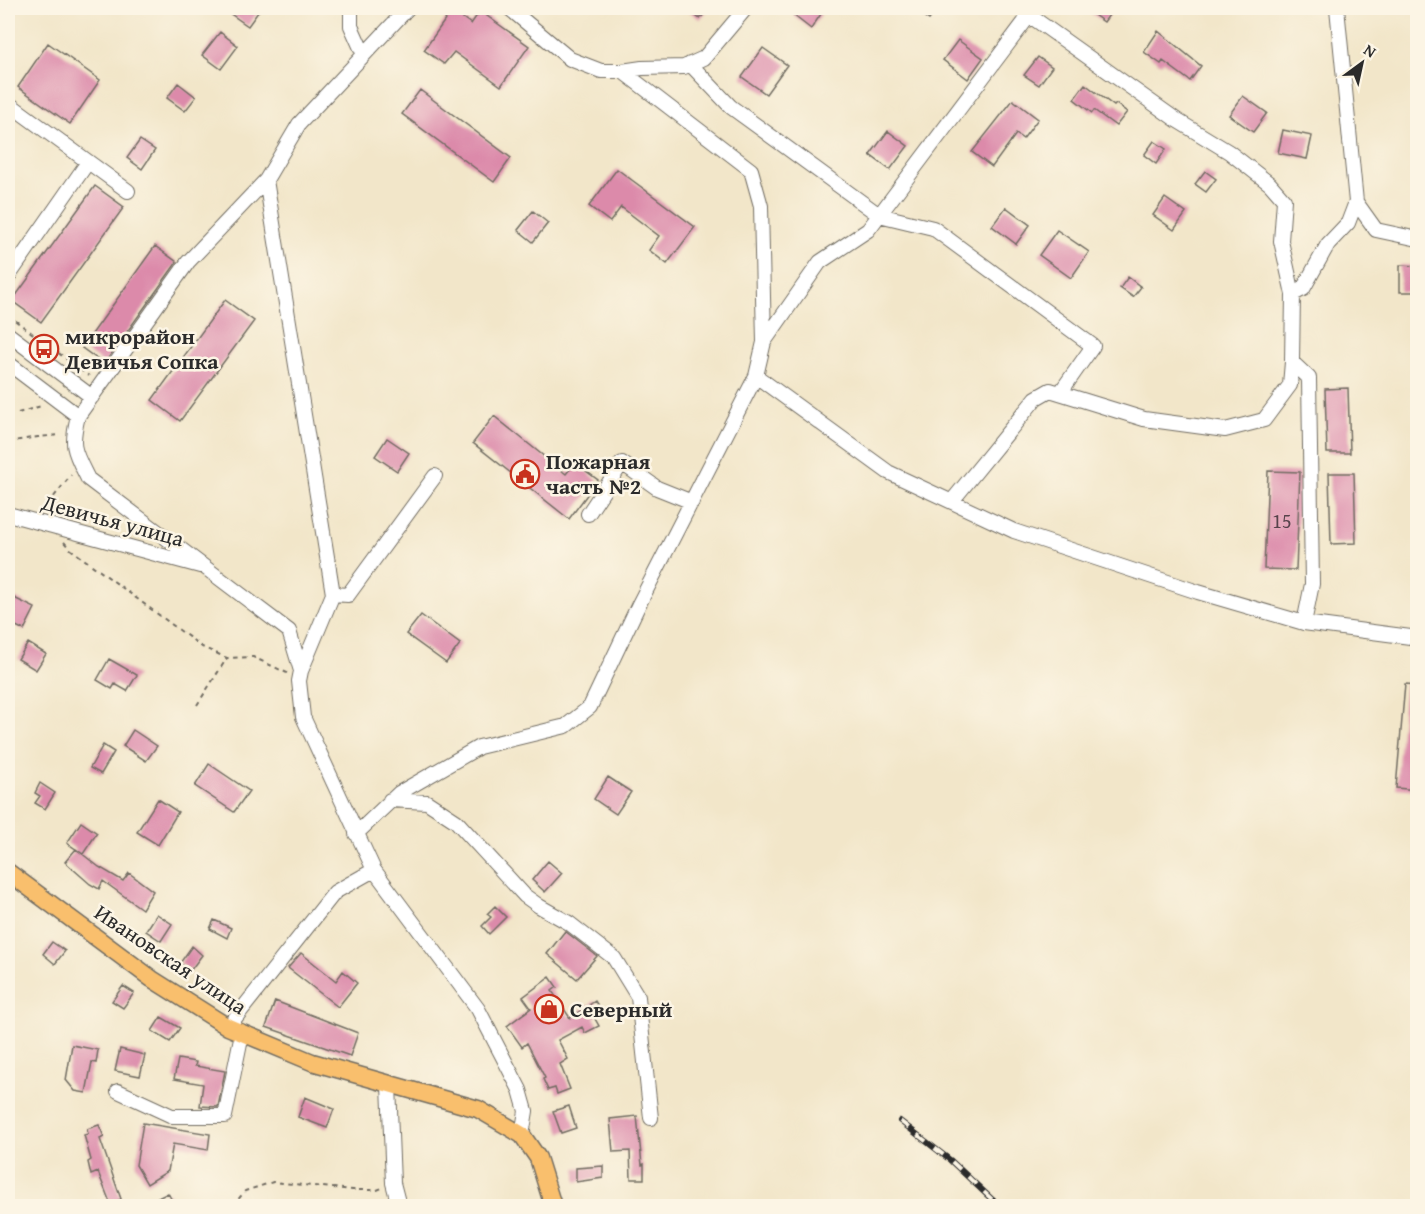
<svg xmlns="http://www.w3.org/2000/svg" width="1425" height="1214" font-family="'Gentium Book Plus',serif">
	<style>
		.building { fill: #dc8aaa }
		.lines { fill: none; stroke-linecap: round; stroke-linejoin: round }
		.minor-casing { stroke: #716c62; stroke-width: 16 }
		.major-casing { stroke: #716c62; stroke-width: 19 }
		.path { stroke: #716c62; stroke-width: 2; stroke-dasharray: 4.5 4.5; stroke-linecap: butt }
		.minor { stroke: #fff; stroke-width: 14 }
		.major { stroke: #f9bf6d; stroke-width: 16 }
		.rail-casing { stroke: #2b2b2b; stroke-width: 6 }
		.rail { stroke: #fcf5e5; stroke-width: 4; stroke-dasharray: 11; stroke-linecap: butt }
		.labels { text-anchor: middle; stroke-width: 5; stroke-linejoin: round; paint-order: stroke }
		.number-label { font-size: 20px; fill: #57434b }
		.poi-label { font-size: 22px; font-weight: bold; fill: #2b2b2b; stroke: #fcf5e5; text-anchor: start }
		.street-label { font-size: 22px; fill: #2b2b2b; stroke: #fcf5e5 }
	</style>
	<rect width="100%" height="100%" fill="#fcf5e5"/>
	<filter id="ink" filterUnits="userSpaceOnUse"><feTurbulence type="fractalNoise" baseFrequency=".0167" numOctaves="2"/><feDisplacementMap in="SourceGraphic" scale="12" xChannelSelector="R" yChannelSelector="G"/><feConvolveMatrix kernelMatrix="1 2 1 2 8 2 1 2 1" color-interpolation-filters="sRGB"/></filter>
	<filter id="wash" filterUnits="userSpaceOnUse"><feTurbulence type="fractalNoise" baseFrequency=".008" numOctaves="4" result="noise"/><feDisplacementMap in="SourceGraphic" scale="24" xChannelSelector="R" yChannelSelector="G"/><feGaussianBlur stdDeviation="1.35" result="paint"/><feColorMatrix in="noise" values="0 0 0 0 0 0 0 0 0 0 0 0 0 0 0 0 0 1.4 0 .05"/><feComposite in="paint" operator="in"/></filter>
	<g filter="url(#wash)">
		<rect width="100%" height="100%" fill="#f2e6c9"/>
		<g id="blocks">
			<path class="building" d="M222,8H261L248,26Z
				M685,8H709L700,19Z
				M799,8H812L821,14L811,29L793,15Z
				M912,8H938L929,20Z
				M1084,8H1114L1104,22Z
				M452,10L471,24L480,11L529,46L501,86L454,52L444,64L424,50Z
				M1158,31L1201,66L1190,81L1163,61L1161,64L1144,52Z
				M220,32L238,46L221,69L202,55Z
				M958,40L983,58L968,79L943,60Z
				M48,43L100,80L70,124L18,87Z
				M763,48L787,65L766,94L742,77Z
				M1038,57L1052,67L1039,85L1024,75Z
				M178,83L196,97L185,111L167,98Z
				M1085,84L1114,106L1116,104L1127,112L1116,126L1094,110L1092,113L1074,99Z
				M420,90L511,158L494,182L402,114Z
				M1243,96L1267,113L1253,132L1229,115Z
				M1013,100L1038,119L1023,139L1016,134L992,167L972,152Z
				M1283,130L1312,136L1307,159L1278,153Z
				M888,131L908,146L890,170L870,155Z
				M140,140L155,150L142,169L127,158Z
				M1154,141L1166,149L1156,164L1144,155Z
				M617,169L695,227L667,264L649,250L659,236L621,207L610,222L589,206Z
				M1205,171L1216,179L1206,192L1195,184Z
				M95,186L124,207L41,322L12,301Z
				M1165,198L1186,213L1174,230L1153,215Z
				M1006,207L1030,225L1016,244L992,226Z
				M533,211L548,223L533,242L518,230Z
				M1057,230L1089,252L1071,278L1039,255Z
				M155,246L177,262L104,364L82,348Z
				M1400,265L1418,266V292H1400Z
				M1128,277L1141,287L1133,297L1120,288Z
				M225,300L254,321L180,421L152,400Z
				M1348,388L1350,453H1327L1325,389Z
				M494,416L566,474L575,463L598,480L569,519L473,443Z
				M387,438L409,453L397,471L375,456Z
				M1268,471L1300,472L1296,570L1264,569Z
				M1329,473H1354L1356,543L1331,544Z
				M8,595L35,608L24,630L8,622Z
				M421,615L460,644L446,663L406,634Z
				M28,643L46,654L36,670L18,659Z
				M109,659L137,675L127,691L115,684L112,689L97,680Z
				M1405,684L1418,685V790L1396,788Z
				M133,730L157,746L146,761L123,746Z
				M103,745L114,752L101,774L90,768Z
				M209,764L249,791L234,812L195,786Z
				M608,777L631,792L616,814L594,799Z
				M40,783L55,793L45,809L35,803L40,796L35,793Z
				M158,799L178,812L158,845L137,832Z
				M81,822L97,833L83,854L67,843Z
				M76,849L99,867L123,881L129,873L153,891L142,909L103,881L99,889L90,884L65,862Z
				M548,861L562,873L545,892L532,880Z
				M495,906L506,917L489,934L482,926L491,917L487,914Z
				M157,914L172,924L161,941L146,931Z
				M214,920L231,928L227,938L210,929Z
				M565,931L597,956L577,979L547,954Z
				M52,942L65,951L55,964L43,954Z
				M192,946L202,955L190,971L180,963Z
				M301,953L336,981L343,971L357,983L338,1007L288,968Z
				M550,977L557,987L552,991L570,1018L595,1001L602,1012L594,1017L599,1026L585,1033L582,1027L558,1040L568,1059L560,1064L570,1089L557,1094L555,1088L548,1090L543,1079L545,1078L527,1043L522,1047L507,1026L531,1008L523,997Z
				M123,986L134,993L123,1008L112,1001Z
				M275,1001L358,1033L350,1056L266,1027Z
				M161,1017L180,1028L170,1042L152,1031Z
				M72,1045L98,1050L96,1063L92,1062L86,1093L75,1091L66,1080Z
				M120,1049L145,1055L140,1076L115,1071Z
				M178,1059L196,1062L195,1066L225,1071L218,1107L200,1106L203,1084L174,1079Z
				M305,1097L334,1109L327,1128L298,1117Z
				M569,1106L576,1128L561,1133L553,1111Z
				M637,1116L642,1165L644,1164V1179H631L630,1151L613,1152L610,1119Z
				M143,1123L210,1134L208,1150L173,1144L168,1171L147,1184L136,1165Z
				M99,1125L104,1137L100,1139L121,1199L111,1205L98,1172L91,1175L88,1162L91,1160L84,1135L88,1134L87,1129Z
				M603,1166V1178L576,1182V1168Z
				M168,1193L175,1206H140L156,1199Z"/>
		</g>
	</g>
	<g filter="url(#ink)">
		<use href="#blocks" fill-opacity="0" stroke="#716c62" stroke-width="1.5"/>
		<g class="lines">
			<g class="minor-casing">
				<path id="minor" d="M351,8V26L364,55
					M408,8L299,124L266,180L333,594L301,671L299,681L303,717L374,870L478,1009L520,1090L526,1111L522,1135
					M1019,8L1178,121L1229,152L1270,184L1284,200L1281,241L1293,294
					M690,64L731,107L879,215L933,228L1093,346L1060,393
					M622,71L642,68L684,67L704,58L746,8
					M8,103L128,191
					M266,180L188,262L78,416C70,447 74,451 88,479L289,631L301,671
					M1356,202L1376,230L1418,239
					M8,277L88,162
					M8,334L92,397
					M764,342L820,262L868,230L1035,8
					M1292,362L1309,378L1312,584L1304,623
					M8,363L78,416
					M756,376L888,472L1014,531L1198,592L1304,623L1418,638
					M952,501L1036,398L1050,390L1144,419L1225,430L1264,420L1290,385L1292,362L1293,294L1303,289L1328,244L1348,223L1356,202L1337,8
					M8,514L200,566
					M588,514L622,463L657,488L692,502
					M333,594L348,595L435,476
					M390,800L427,802L456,821L525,896L539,906L569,923L614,958L638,997L651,1118
					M356,834L399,793L479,747L566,726L590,707L638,606L756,376L764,342L761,206L751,170L622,71H601L570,59L509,8
					M228,1027L335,892L374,870
					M389,1085L393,1183L399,1206
					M118,1091L172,1116H225L242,1033"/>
			</g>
			<g class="major-casing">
				<path id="major" d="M8,872L152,979L228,1027L312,1062L478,1109L522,1135L538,1158L553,1206"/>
			</g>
			<path class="path" d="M8,315L89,376
				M18,413L41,406
				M8,442L38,437L61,435
				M48,513L49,503L71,475
				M64,542L69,548L202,647L227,658L253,657L287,673
				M197,705L227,658
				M233,1206L245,1191L273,1182L353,1190H377L382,1188"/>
			<use href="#minor" class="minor"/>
			<use href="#major" class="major"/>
			<g class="rail-casing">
				<path id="rail" d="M900,1121L950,1160L999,1206"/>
			</g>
			<use href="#rail" class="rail"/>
		</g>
	</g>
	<defs>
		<g id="bus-ring" transform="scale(1.5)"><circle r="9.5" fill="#fcf5e5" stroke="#c8321e" stroke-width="1.5"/><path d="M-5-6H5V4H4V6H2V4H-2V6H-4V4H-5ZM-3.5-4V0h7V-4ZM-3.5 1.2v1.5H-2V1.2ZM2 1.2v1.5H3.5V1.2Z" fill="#c8321e"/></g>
		<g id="civic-ring" transform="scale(1.5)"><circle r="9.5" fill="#fcf5e5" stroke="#c8321e" stroke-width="1.5"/><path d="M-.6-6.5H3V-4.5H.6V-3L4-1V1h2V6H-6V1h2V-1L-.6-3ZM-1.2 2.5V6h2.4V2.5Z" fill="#c8321e"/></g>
		<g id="shop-ring" transform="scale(1.5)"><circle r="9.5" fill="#fcf5e5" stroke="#c8321e" stroke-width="1.5"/><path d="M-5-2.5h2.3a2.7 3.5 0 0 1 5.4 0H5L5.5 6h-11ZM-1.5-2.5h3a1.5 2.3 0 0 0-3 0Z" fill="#c8321e"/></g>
	</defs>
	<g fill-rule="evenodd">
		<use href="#bus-ring" x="44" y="349"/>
		<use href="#civic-ring" x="525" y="474"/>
		<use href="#shop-ring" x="549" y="1009"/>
	</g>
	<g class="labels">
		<g class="number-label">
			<text x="1282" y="528">15</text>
		</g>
		<g class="poi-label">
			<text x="65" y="344">микрорайон<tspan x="65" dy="25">Девичья Сопка</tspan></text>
			<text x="546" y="469">Пожарная<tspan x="546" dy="25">часть №2</tspan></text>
			<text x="570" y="1017">Северный</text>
		</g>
		<g class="street-label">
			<text transform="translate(113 520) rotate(15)" y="8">Девичья улица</text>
			<text transform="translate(171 959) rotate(34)" y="8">Ивановская улица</text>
		</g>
	</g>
	<rect width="1425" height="1214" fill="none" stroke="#fcf5e5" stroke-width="30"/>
	<g transform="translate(1362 63) rotate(33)" stroke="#fcf5e5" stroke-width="4.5" paint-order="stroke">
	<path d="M0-4.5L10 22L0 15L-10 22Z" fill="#2b2b2b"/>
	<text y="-9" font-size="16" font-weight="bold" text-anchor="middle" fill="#2b2b2b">N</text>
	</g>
</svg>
